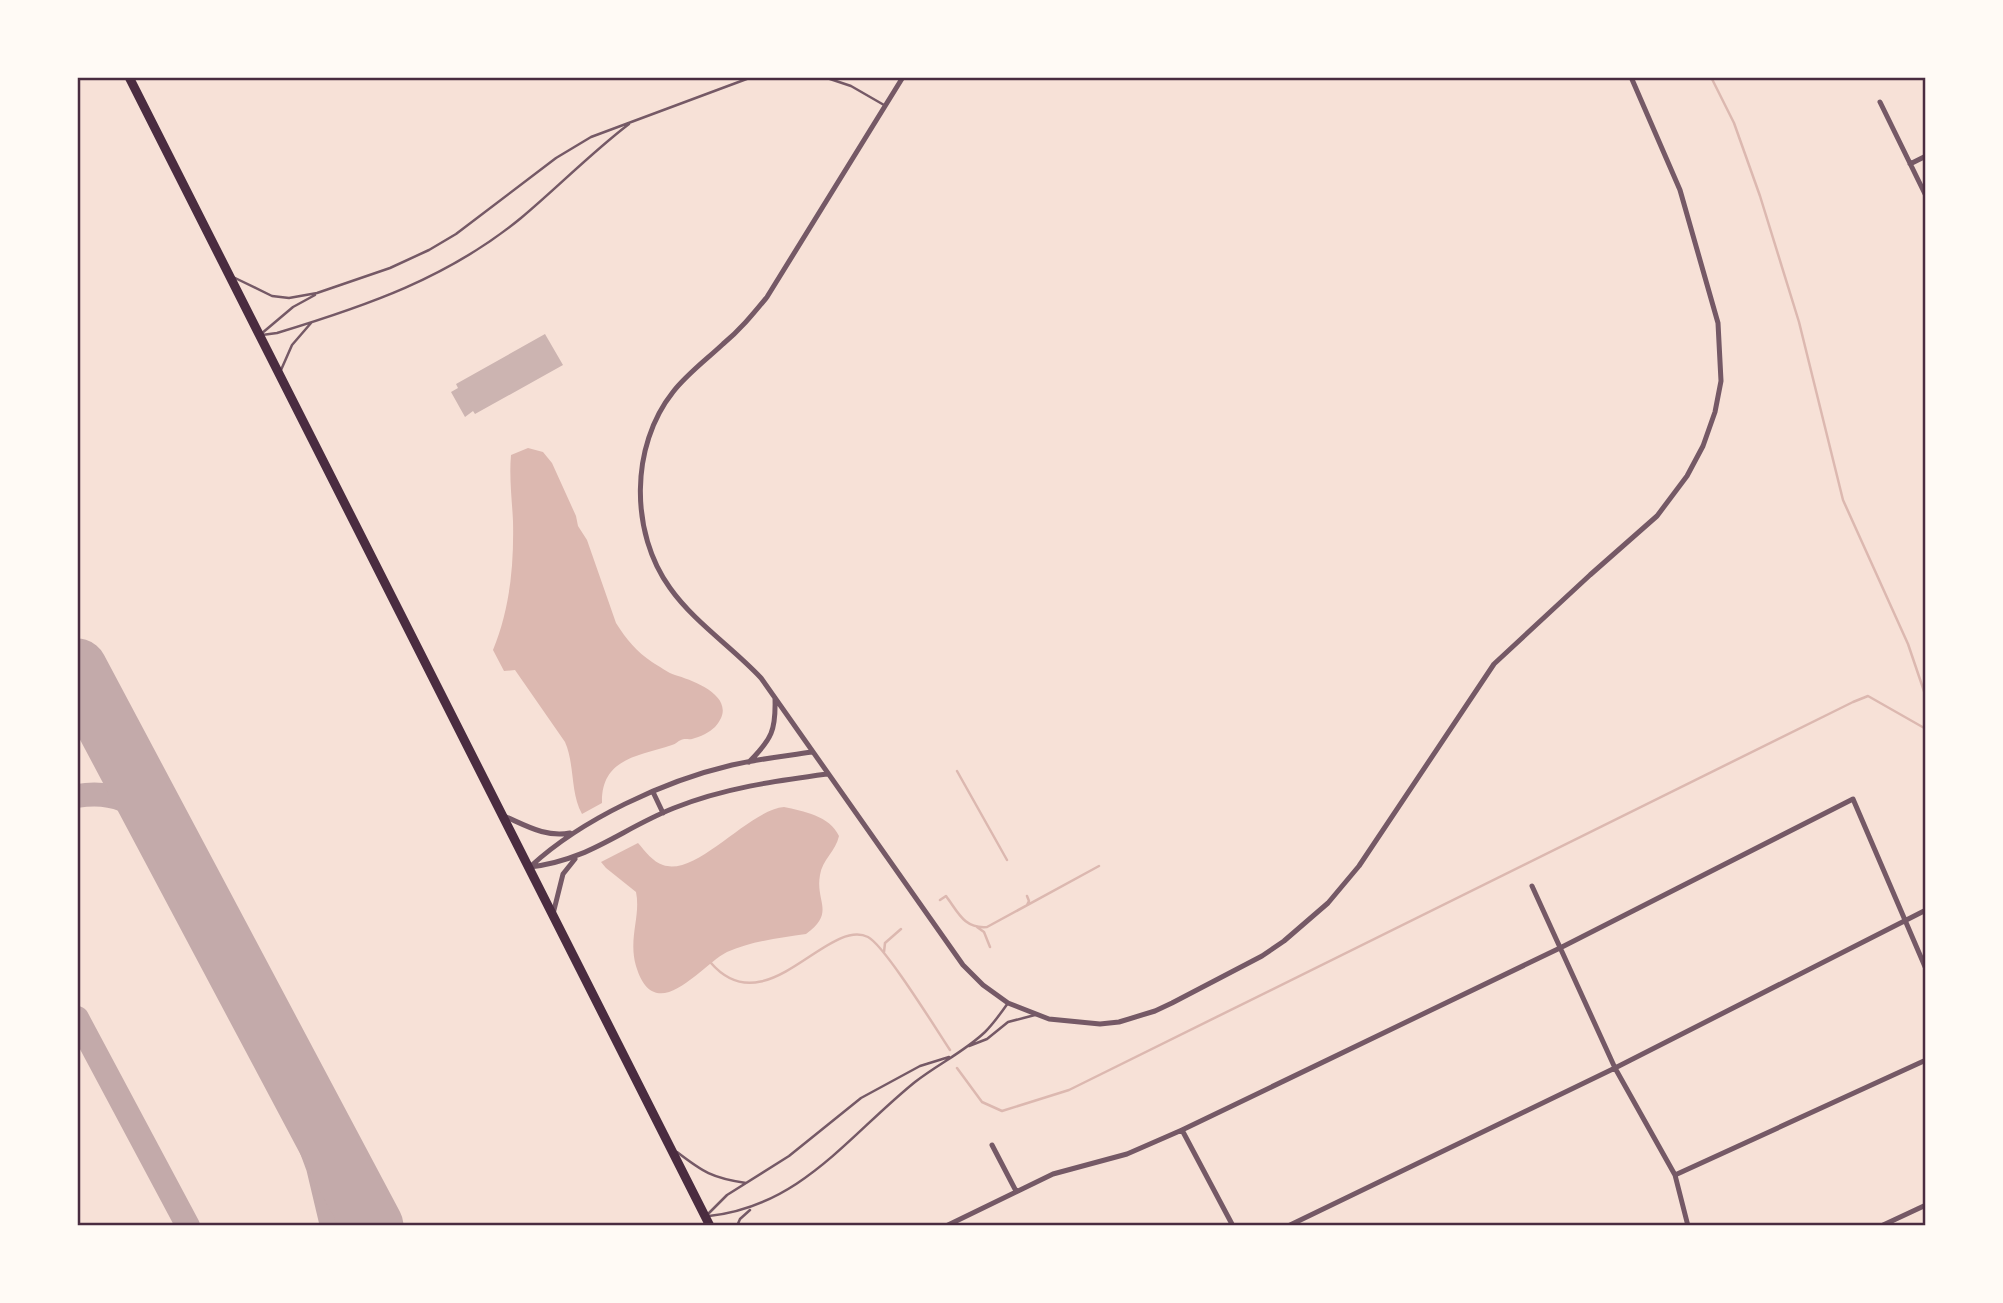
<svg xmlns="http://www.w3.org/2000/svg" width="2003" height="1303" font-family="Bitter,serif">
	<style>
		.water { fill: #dcb8b0 }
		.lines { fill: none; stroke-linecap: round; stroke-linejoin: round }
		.stream { stroke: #dcb8b0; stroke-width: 2.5 }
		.taxiway { stroke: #c3aaaa; stroke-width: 24 }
		.runway { stroke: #c3aaaa; stroke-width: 61 }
		.building { fill: #ccb4b1 }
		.service { stroke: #755966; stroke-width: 2.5 }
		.minor { stroke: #755966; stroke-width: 5 }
		.primary { stroke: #4a2c40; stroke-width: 9 }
		.neatline { fill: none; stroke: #4a2c40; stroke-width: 2.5 }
	</style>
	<rect width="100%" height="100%" fill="#f7e1d7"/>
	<path class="water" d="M528,448L543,452L552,463L576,516L578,526L587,540L616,623C626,639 637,652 652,662C659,666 668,673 675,675C695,681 741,698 715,727C710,732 700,737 692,739C688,740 685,738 681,740C678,741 676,744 672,745C639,756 601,758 602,803L582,814C570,792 575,765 565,742L515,670L504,671L493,650C510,609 514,565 513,521C512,500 509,477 511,455Z
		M784,807C803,811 830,816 839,836C836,851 822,860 820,875C815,902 836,912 806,934C780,938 751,941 727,952C701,965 655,1029 636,966C628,938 641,916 636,892L606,868L601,862L638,843C645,851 653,862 663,865C697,877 748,810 784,807Z"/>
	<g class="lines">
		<path class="stream" d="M1711,77L1734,123L1760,196L1799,322L1843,500L1908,644L1926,697
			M957,771L1007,860
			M940,900L946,896C958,912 964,929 987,927L1099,866
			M1027,905L1029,901L1027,896
			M977,927L984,932L990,947
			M884,952L885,943L901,929
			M711,963C766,1026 827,917 868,937C885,946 936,1029 950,1050
			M957,1068L982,1102L1002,1111L1069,1090L1853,702L1868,696L1926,729"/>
		<path class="taxiway" d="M77,796C114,790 136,802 162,828
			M77,1018L188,1226
			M265,1023L318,1167L332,1226"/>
		<path class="runway" d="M77,669L373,1226"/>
	</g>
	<path class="building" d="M545,334L563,365L475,414L473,411L465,417L451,392L458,388L456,384Z"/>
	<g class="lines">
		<path class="service" d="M824,77L851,86L884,105
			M233,277L272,296L289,298L317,293L390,268L429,250L456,234L556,158L591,137L752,77
			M261,334L293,307L315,295
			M262,335L277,333C366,306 448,278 521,218C558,187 591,153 629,124
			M281,370L292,345L311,323
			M969,1046L987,1039L1008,1022L1035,1015
			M677,1152C703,1172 712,1178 746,1183
			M708,1214L727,1195L789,1156L861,1098L920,1066L949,1057
			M709,1216C801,1206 848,1136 915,1082C938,1064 964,1052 985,1032C994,1023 1001,1013 1008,1003
			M737,1226L740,1219L750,1210"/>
		<path class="minor" d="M903,77L767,297C753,314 740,330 723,344C706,360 687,374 673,392C630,446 630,533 670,588C694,622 732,647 761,678L963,965L983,985L1008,1003L1049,1019L1100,1024L1119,1022L1155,1011L1172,1003L1262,956L1284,941L1328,903L1359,866L1494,664L1590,575L1657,516L1687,476L1703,446L1715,412L1721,381L1718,323L1680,190L1631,77
			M1880,102L1926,196
			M1910,164L1926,156
			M749,762C772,739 776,730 775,698
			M653,792L663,813
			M504,816C525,825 546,838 570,833
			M531,866C582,819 664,781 732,765C758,759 786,756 812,752
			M530,867C590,860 621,829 674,808C724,788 775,781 827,774
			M1532,886L1615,1068L1675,1175L1688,1226
			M553,914L563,874L575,859
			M1182,1130L1233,1226
			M992,1145L1016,1191
			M1675,1175L1926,1060
			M946,1226L1053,1174L1127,1154L1182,1130L1560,948L1853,799L1926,969
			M1288,1226L1615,1068L1926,910
			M1881,1226L1926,1205"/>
		<path class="primary" d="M129,77L710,1226"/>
	</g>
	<rect width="2003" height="1303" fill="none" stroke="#fffaf5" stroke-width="158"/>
	<rect x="79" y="79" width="1845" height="1145" class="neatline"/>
</svg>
